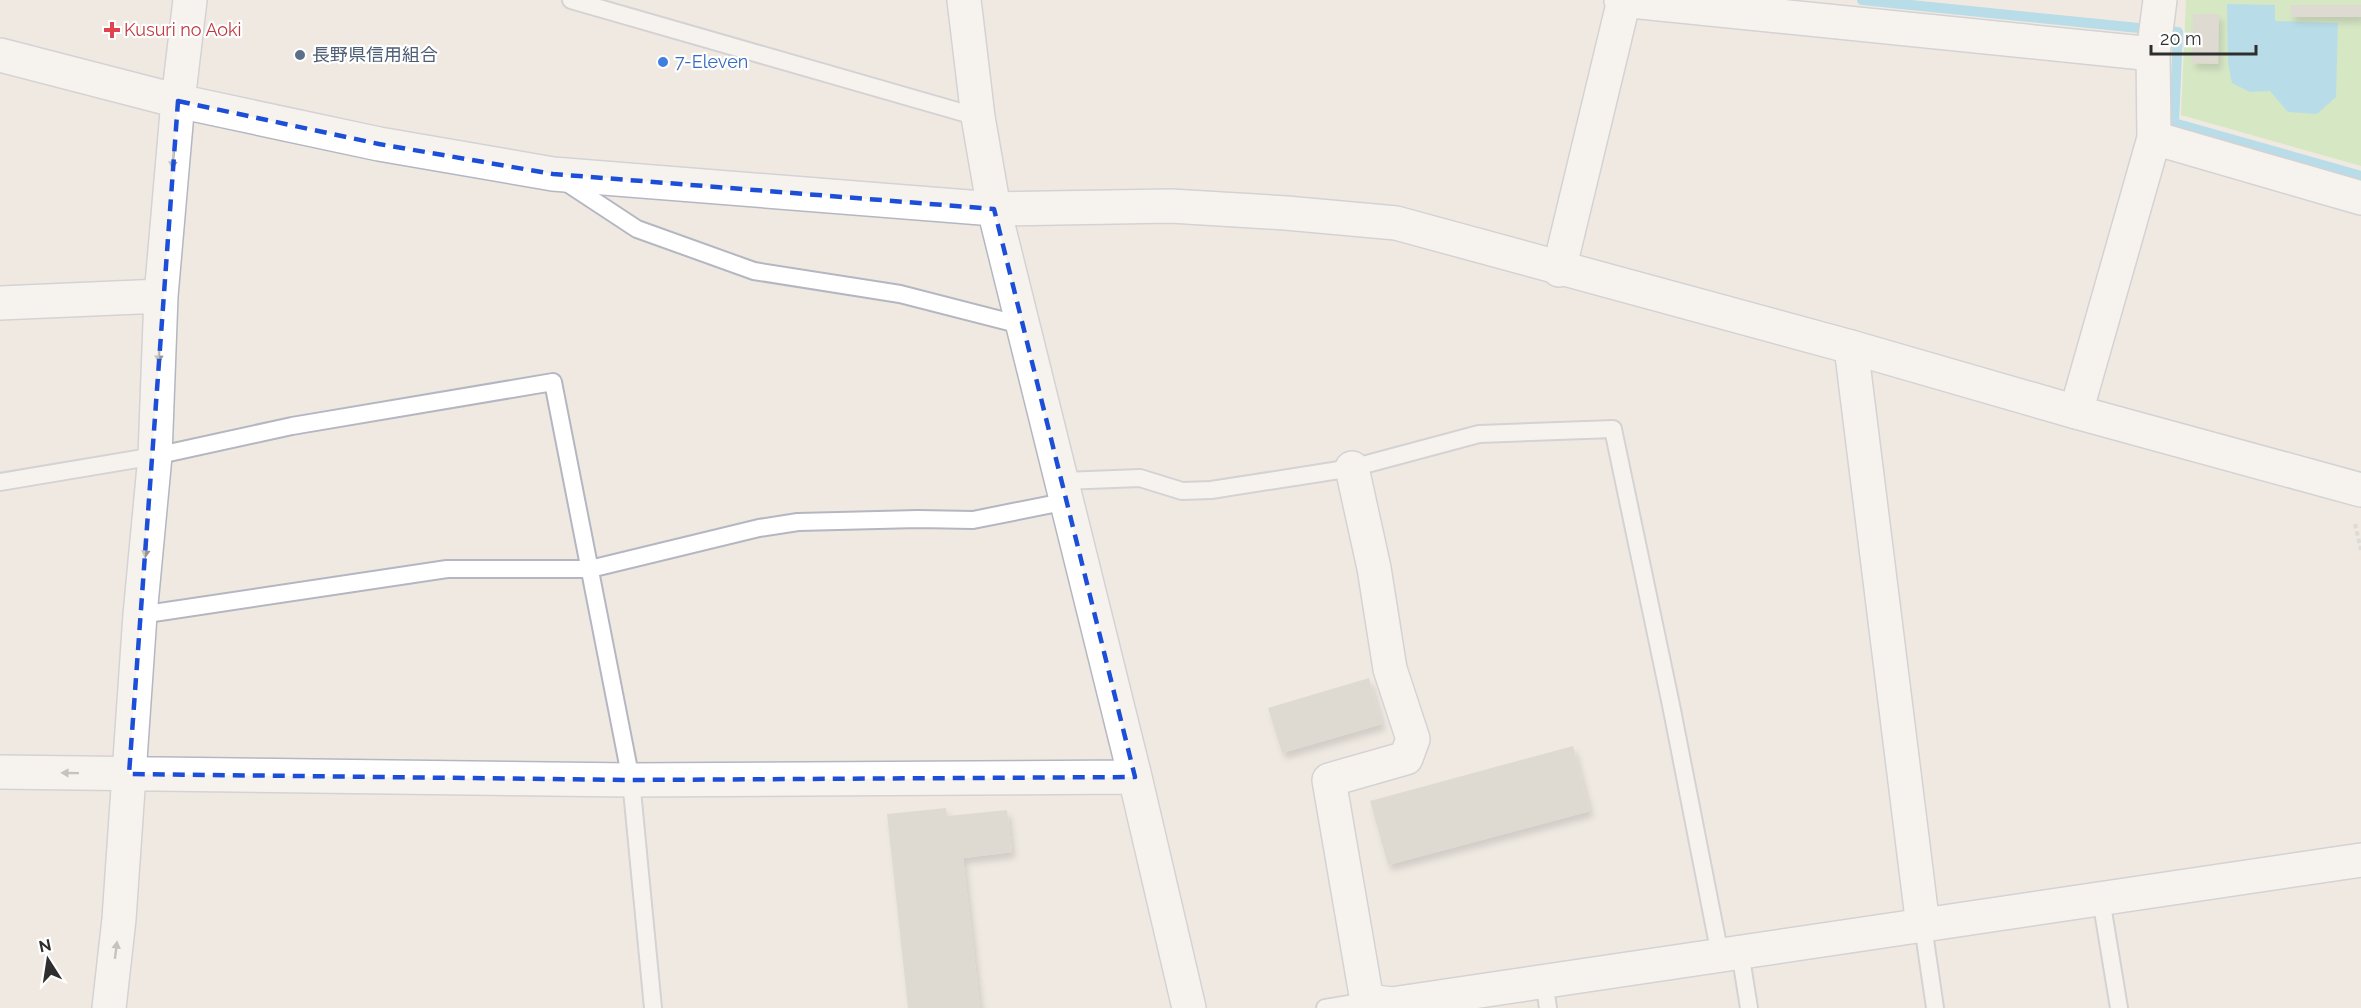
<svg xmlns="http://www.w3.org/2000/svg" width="2361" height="1008" font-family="Raleway,'Noto Sans JP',sans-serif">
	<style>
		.green { fill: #b6e59e }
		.water { fill: #75cff0 }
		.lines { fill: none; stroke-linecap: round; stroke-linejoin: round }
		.stream { stroke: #75cff0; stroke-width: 10 }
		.building { fill: #cbc7bf; filter: url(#shadow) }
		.lane-casing { stroke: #b4b7c1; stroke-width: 20 }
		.street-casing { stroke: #b4b7c1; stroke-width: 36 }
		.secondary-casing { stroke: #b4b7c1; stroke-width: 36 }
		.path { stroke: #c9c9c9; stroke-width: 4; stroke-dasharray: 4.5 3; stroke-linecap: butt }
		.lane { stroke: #fff; stroke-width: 16 }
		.street { stroke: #fff; stroke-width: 33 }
		.secondary { stroke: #fff; stroke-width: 33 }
		.oneway { fill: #969696 }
		.marked { fill: none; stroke: #1d4ed8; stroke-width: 4.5; stroke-dasharray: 12 8; stroke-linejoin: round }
		.health-dot { fill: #e0444e; stroke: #fff; stroke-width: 2 }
		.service-dot { fill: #5c6f8a; stroke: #fff; stroke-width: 2 }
		.shop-dot { fill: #3f7fe0; stroke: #fff; stroke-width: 2 }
		.labels { text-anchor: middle; stroke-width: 4.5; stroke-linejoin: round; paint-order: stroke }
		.health-label { font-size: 18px; fill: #be3a42; stroke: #fff; text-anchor: start }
		.service-label { font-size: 18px; fill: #4e5e75; stroke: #fff; text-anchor: start }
		.shop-label { font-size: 18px; fill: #366cbe; stroke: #fff; text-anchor: start }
	</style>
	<defs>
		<filter id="shadow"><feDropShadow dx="3.5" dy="6" stdDeviation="3" flood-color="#0004"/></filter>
	</defs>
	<rect width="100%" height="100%" fill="#efe9e1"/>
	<path class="green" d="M2186,0H2361V166L2181,115Z"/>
	<path class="water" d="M2227,4L2275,5V21L2338,23L2336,97L2317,114L2288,112L2270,91L2250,92L2232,83L2228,63Z"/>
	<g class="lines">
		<path class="stream" d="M1862,0L2178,32L2174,123L2361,176"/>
	</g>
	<path class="building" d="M2291,5H2361V17H2291Z
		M2193,14H2219L2218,64L2192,63Z
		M1369,678L1382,724L1282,753L1268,708Z
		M1573,746L1590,811L1388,865L1370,801Z
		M946,808L947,816L1007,810L1012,852L963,858L980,1008H908L887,814Z"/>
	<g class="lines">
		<g class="lane-casing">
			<path id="lane" d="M571,0L978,117
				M564,181L637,229L754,271L900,294L1025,326
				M1063,481L1140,478L1182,491L1211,490L1352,468L1479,434L1613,429L1671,705L1720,955
				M0,482L155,456L292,426L553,382L631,780L653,1008
				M140,615L447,569H590L759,528L798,522L918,519L973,520L1068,501
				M2101,899L2119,1008
				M1923,926L1935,1008
				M1740,952L1749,1008
				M1544,981L1548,1008
				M1325,1008L1367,1001"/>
		</g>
		<g class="street-casing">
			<path id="street" d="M964,0L978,117L994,209L1135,777L1189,1008
				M1621,0L2153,54
				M2154,138L2361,198
				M1559,270L1624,0
				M0,303L161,296
				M1851,347L1923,926
				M2076,412L2154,138L2153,54L2160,0
				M1352,468L1374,568L1390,669L1413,739L1406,758L1329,780L1367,1001L1392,1004L2361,860
				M0,772L631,780L1135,777
				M109,1008L119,919L140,615L155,456L161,296L178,101L190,0"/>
		</g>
		<g class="secondary-casing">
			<path id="secondary" d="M0,55L178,101L379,144L553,174L994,209L1171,206L1286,213L1396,223L1851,347L2076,412L2361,490"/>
		</g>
		<path class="path" d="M2355,524L2361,550"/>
		<use href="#lane" class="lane"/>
		<use href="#street" class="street"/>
		<use href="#secondary" class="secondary"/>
	</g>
	<defs><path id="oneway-solid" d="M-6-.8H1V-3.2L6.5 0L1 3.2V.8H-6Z" transform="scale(1.5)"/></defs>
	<g class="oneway">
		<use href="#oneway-solid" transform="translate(173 160) rotate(95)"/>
		<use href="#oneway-solid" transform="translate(159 354) rotate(92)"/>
		<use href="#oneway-solid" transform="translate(146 549) rotate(96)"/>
		<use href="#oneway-solid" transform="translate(70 773) rotate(-179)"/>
		<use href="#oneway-solid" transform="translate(116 950) rotate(-83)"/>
	</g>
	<path d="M0 0H2361V1008H0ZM178,101L379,144L553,174L994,209L1135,777L631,780L129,774Z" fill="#efe9e1" fill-opacity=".55" fill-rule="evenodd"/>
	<path class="marked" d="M178,101L379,144L553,174L994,209L1135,777L631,780L129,774Z"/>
	<path class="health-dot" d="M109 21h6v6h6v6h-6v6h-6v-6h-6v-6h6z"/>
	<circle class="service-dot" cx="300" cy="55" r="6"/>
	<circle class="shop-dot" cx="663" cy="62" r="6"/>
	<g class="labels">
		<g class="health-label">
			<text x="124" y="36">Kusuri no Aoki</text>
		</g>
		<g class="service-label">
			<text x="312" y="61">長野県信用組合</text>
		</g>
		<g class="shop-label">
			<text x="675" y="68">7-Eleven</text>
		</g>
	</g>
	<g transform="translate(48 960) rotate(348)" stroke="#ffffff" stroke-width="4.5" paint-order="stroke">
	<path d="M0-4.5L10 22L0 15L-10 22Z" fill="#2e2e2e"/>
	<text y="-9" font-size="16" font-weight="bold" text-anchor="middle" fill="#2e2e2e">N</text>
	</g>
	<path d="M2151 45v9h105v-9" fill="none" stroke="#2e2e2e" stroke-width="3"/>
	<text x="2160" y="45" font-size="18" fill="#2e2e2e" stroke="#ffffff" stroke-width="4.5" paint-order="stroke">20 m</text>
</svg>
